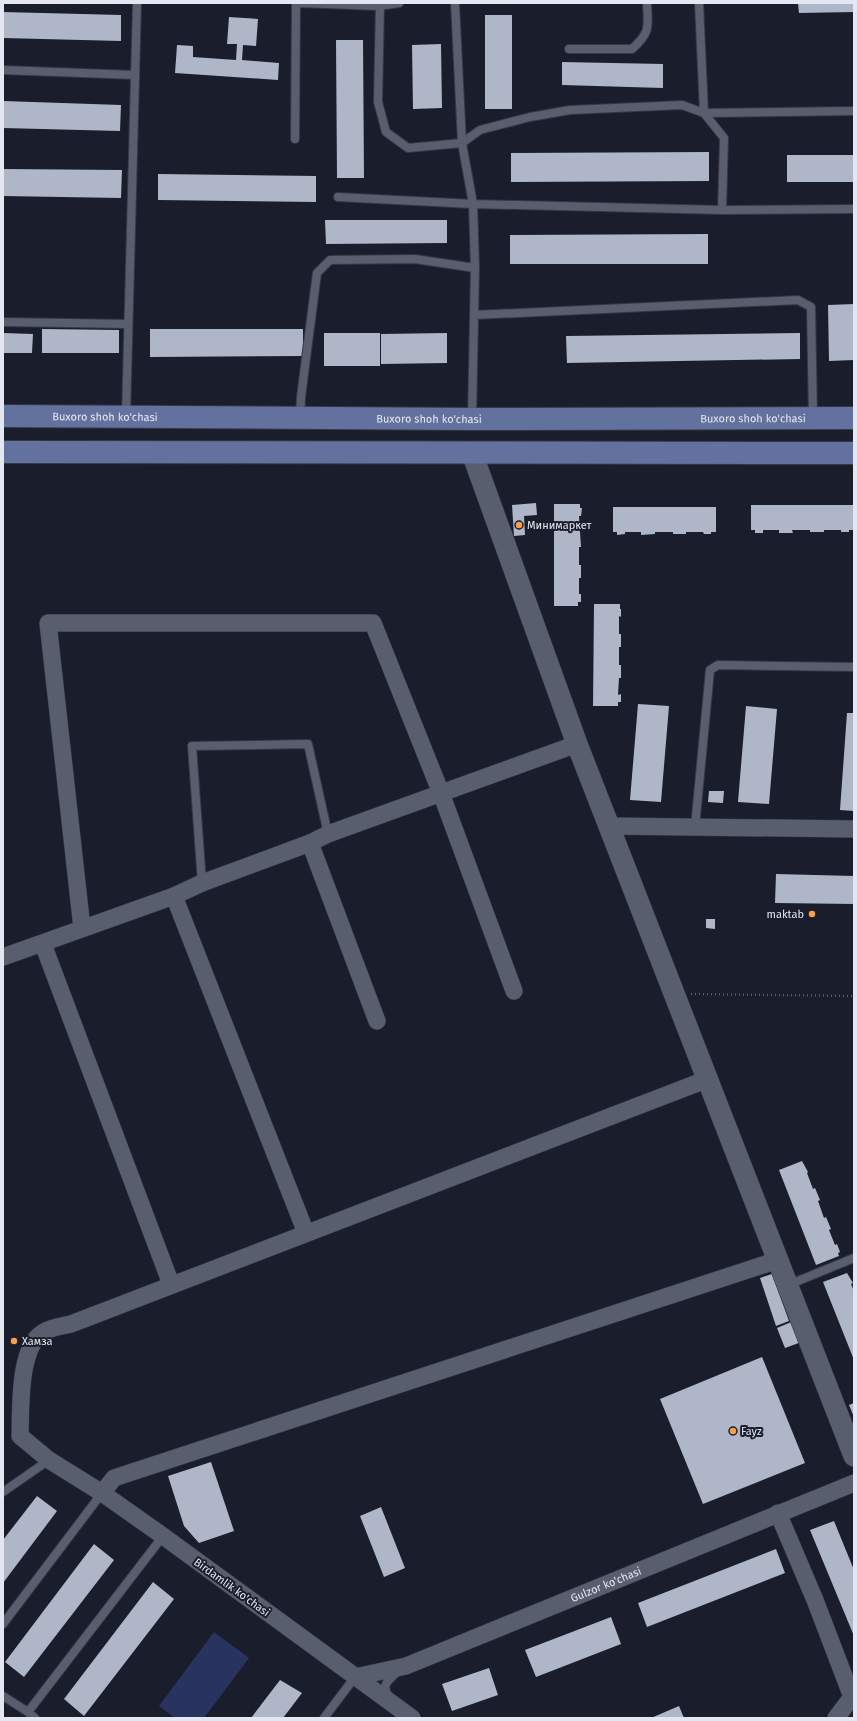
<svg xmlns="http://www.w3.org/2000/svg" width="857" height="1721" font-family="'Fira Sans',sans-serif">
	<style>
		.green { fill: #283360 }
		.building { fill: #afb6c8 }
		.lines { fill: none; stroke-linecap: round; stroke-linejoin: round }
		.service-casing { stroke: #363945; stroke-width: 10 }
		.minor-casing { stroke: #363945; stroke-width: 18 }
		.tertiary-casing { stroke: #363945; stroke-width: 22 }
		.primary-casing { stroke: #363945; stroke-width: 24 }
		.path { stroke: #595d6a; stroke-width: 2.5; stroke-dasharray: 1 3; stroke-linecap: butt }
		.service { stroke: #585e6e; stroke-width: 8 }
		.minor { stroke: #585e6e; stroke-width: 17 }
		.tertiary { stroke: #585e6e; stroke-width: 21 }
		.primary { stroke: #63719f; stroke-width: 22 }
		.poi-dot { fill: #f9a04c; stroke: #1a1e2c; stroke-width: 1.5 }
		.labels { text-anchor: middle; stroke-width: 4; stroke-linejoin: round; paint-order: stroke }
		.street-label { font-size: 11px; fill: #e4e7f1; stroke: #1a1e2c }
		.poi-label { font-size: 11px; fill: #e4e7f1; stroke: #1a1e2c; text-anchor: start }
	</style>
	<rect width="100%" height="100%" fill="#1a1e2c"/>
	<path class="green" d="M214,1632L249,1658L204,1718H175L159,1706Z"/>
	<path class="building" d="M798,3H854V12L799,13Z
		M3,12L121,15V41L3,38Z
		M485,15H512V109H485Z
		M229,17L258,19L256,46L243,45L242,60L279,63L278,80L175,73L177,45L193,46V57L236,60L237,44H227Z
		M336,40H363L364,178H337Z
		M441,44L442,108L413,109L412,45Z
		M562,62L663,64V88L562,85Z
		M3,101L121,105L120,131L3,128Z
		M709,152V181L511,182V153Z
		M787,155H854V182H787Z
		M3,169L122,170L121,198L3,196Z
		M158,174L316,176V202L158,200Z
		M325,220H447V243L326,244Z
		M708,234V264H510V235Z
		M854,304V360L829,361L828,305Z
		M42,329L119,330V353H42Z
		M150,329H303V356L150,357Z
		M3,333L33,334L32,353H3Z
		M324,333H380V366H324Z
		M447,333V363L381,364V334Z
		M800,333V359L567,363L566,336Z
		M536,503L537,515L524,516L525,535L514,536L512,505Z
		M554,504H580V508H582L581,516H579L581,547H579V565H581V578H579V594H581V602H578V606H554Z
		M751,505H853V530H849V532H841V530H824V532H810V530H792L793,533H779V530H763V533H755V530H751Z
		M613,507H716V532H711V534H704L703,532H686V534H673V532H655V534L641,535V532H625V534L617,535V532H613Z
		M594,604H620V609H621V617L619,616V634H621V647H619V665H621V678H619L618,695L621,694V702H618V706H593Z
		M638,704L669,706L661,802L630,800Z
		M746,706L777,709L769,804L738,802Z
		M847,713H854V811L840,810Z
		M709,791H724L723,803L708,802Z
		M776,874L854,876V904L775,903Z
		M706,919H715V929L706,928Z
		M802,1161L808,1172L807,1173L813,1189L815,1188L820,1200L818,1201L824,1218L826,1217L831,1229L829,1230L835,1245L837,1244L840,1252L838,1253L839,1256L816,1265L779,1170Z
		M847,1273L853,1283L851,1284L854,1291V1360L823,1282Z
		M772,1274L789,1321L776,1326L760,1278Z
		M796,1320L804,1341L785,1348L777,1328Z
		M762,1357L805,1463L703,1504L660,1399Z
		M854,1403V1417L849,1405Z
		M211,1462L234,1531L199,1543L184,1526L168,1476Z
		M37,1496L57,1511L3,1583V1540Z
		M381,1507L405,1568L384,1577L360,1516Z
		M834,1521L854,1570V1636L810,1530Z
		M94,1544L114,1560L24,1677L5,1662Z
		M776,1549L785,1573L647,1627L638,1603Z
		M153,1582L174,1599L84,1716L64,1699Z
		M611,1617L621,1644L536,1677L525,1650Z
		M489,1668L498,1695L452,1711L442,1684Z
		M280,1680L302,1693L283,1718H251Z
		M679,1706L684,1718H651Z"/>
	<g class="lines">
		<g class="service-casing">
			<path id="service" d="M300,3L379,6L399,3
				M380,3L378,102L386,132L408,148L462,143L455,3
				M699,3L704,113L854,111
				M569,49H632C651,32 648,27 647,3
				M3,70L135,75
				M682,105L704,113L724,138L722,210L473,204L462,143L480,130L530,117L570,110Z
				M295,139L296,3
				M338,197L473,204L475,268L472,418
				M722,210L854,209
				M474,315L798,300L811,307L813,417
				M3,322L128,324
				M126,416L137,3
				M300,417L301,397L317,273L330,260L415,259L475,268
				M695,827L710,670L718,665L854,667
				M202,883L192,746L308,744L328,834
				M788,1285L854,1258
				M3,1492L49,1460
				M3,1624L102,1493
				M3,1696L28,1712L163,1536
				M388,1698L385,1687L387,1682L398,1671
				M28,1712L35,1718
				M324,1718L355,1677"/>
		</g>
		<g class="minor-casing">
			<g id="minor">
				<path d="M610,826L854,829"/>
				<path d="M310,843L377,1021"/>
				<path d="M174,896L306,1233"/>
				<path d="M82,928L48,623H373L441,793L514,991"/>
				<path d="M43,944L171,1284"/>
				<path d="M3,957L174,896L202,883L310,843L328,834L577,744"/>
				<path d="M102,1493L114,1478L778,1260"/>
				<path d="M778,1513L815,1600L852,1697L836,1718"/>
				<path id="s1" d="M355,1677L406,1666L854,1483"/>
				<path d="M412,1718L163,1536L102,1493L49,1460L20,1436C21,1409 18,1346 44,1332C52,1327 63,1326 71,1324L708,1079"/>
			</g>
		</g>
		<g class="tertiary-casing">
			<path id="tertiary" d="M472,453L577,744L854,1456"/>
		</g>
		<g class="primary-casing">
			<g id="primary">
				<path id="s2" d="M3,416L472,419L854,418"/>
				<path d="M3,452L854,453"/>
			</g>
		</g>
		<path class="path" d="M691,994L854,996"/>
		<use href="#service" class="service"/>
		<use href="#minor" class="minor"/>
		<use href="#tertiary" class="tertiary"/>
		<use href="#primary" class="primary"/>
	</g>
	<g class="poi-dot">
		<circle cx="519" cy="525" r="4"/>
		<circle cx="812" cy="914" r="4"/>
		<circle cx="14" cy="1341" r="4"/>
		<circle cx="733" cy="1431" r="4"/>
	</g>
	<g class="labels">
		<g class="street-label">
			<text dy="4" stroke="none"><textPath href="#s2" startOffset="102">Buxoro shoh ko'chasi</textPath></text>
			<text dy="4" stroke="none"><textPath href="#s2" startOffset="426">Buxoro shoh ko'chasi</textPath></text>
			<text dy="4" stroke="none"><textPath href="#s2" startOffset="750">Buxoro shoh ko'chasi</textPath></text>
			<text dy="4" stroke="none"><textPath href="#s1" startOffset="268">Gulzor ko'chasi</textPath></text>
			<text transform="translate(232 1587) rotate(36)" y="4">Birdamlik ko'chasi</text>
		</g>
		<g class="poi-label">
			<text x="527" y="529">Минимаркет</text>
			<text x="804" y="918" text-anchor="end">maktab</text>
			<text x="22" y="1345">Хамза</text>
			<text x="741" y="1435">Fayz</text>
		</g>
	</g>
	<rect width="857" height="1721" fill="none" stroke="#e4e7f1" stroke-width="8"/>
</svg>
